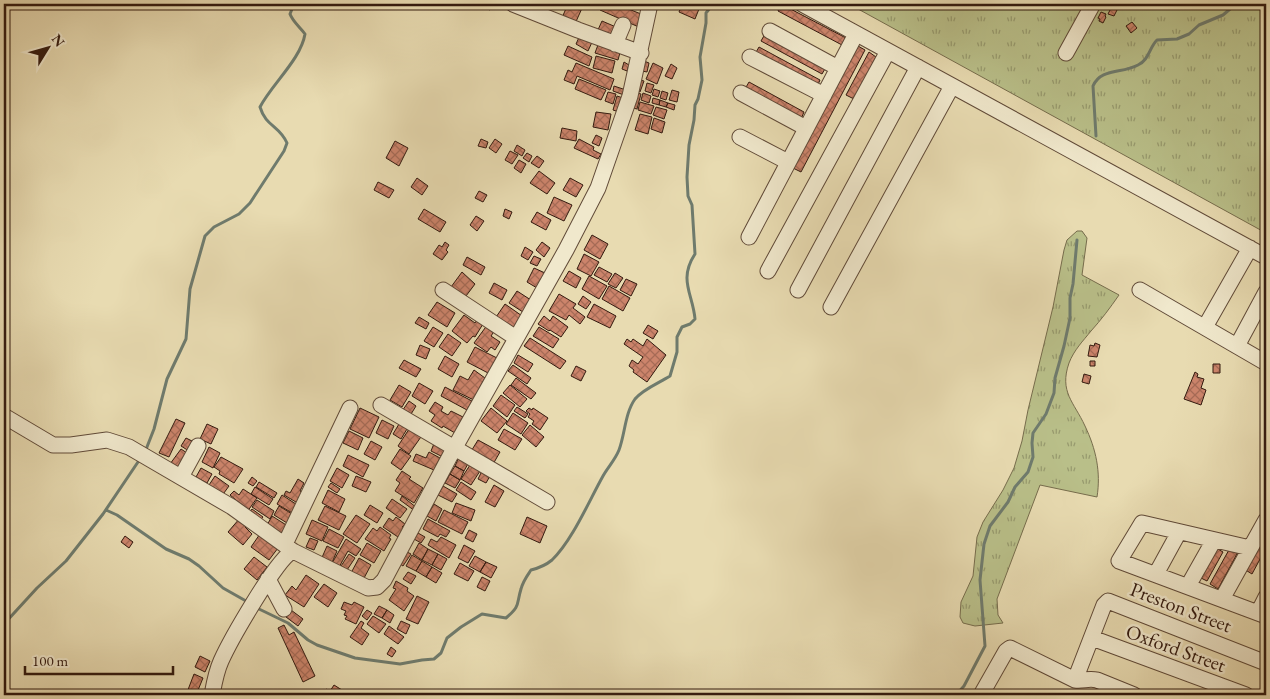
<svg xmlns="http://www.w3.org/2000/svg" width="1270" height="699" font-family="'EB Garamond',serif">
	<style>
		.grass { fill: url(#grass-tufts); stroke: #766c4c }
		.lines { fill: none; stroke-linecap: round; stroke-linejoin: round }
		.stream { stroke: #6f7b6d; stroke-width: 3 }
		.building { fill: url(#building-cross-hatch); stroke: #331a0f }
		.minor-casing { stroke: #604a38; stroke-width: 17 }
		.minor { stroke: #f0e8cc; stroke-width: 15 }
		.labels { text-anchor: middle; stroke-width: 5; stroke-linejoin: round; paint-order: stroke }
		.street-label { font-size: 20px; fill: #331a0f; stroke: #f0e8cc }
	</style>
	<defs>
		<pattern id="grass-tufts" width="24" height="20" patternUnits="userSpaceOnUse" patternTransform="scale(1.25)"><rect width="24" height="20" fill="#b9bf89"/><path d="M3 7l-1-3M5 7V3M7 7l1-3M15 17l-1-3M17 17v-4M19 17l1-3" fill="none" stroke="#979a6e"/></pattern>
		<pattern id="building-cross-hatch" width="8" height="8" patternUnits="userSpaceOnUse" patternTransform="scale(1.25)"><rect width="8" height="8" fill="#cc846b"/><path d="M0 0l8 8M0 8l8-8" fill="none" stroke="#a66b56"/></pattern>
	</defs>
	<rect width="100%" height="100%" fill="#e8dbb1"/>
	<filter id="stains"><feTurbulence type="fractalNoise" baseFrequency=".004" numOctaves="4"/><feColorMatrix values="0 0 0 0 .2 0 0 0 0 .09 0 0 0 0 .02 0 0 0 .5 -.17"/></filter>
	<radialGradient id="worn" r=".72"><stop offset=".6" stop-color="#630" stop-opacity="0"/><stop offset="1" stop-color="#630" stop-opacity=".3"/></radialGradient>
	<path class="grass" d="M849,4H1266V233Z
		M1077,231H1082L1087,238L1082,275L1119,295C1110,308 1101,320 1091,331C1083,341 1074,350 1069,363C1059,392 1074,402 1085,426C1096,449 1101,472 1097,497L1040,485L997,599L998,615L1003,623L975,626L963,623L960,617L961,602L973,576L977,537L983,522L1003,490L1014,468L1022,441L1028,410L1053,307L1064,250L1067,240Z"/>
	<g class="lines">
		<path class="stream" d="M1096,136L1093,86C1101,68 1121,74 1138,65C1149,60 1149,48 1157,40L1177,39L1189,34L1199,25L1223,15L1236,4
			M145,452L154,429L167,379L186,339L190,289L205,236L214,227L239,214L250,203L284,151L287,143C279,125 266,127 260,107C272,84 301,59 305,34C300,27 293,22 290,14L294,4
			M106,510L117,515L166,549L189,559L199,566L223,588L246,601
			M259,609L288,623L308,640L317,645L355,658L400,664L422,660L434,659L441,653L447,638L461,627L482,614L506,618C521,605 516,605 521,589C523,581 527,576 531,570C539,568 546,565 552,560C572,541 589,501 603,476C608,467 615,460 619,450C625,434 625,413 635,399C643,389 659,383 670,376L677,352V337L682,327L690,324L695,319C693,294 678,280 695,254L692,205L688,196L687,177L689,145L694,120L695,105L698,99L702,80L700,57L706,23V13L713,4
			M4,624L37,588L66,561L103,514L140,459
			M956,695L964,686L985,646L980,580L984,544L990,526L1008,502L1015,487L1028,472L1033,457L1032,443L1033,433L1046,414L1054,393L1055,378L1064,346L1070,318V298L1073,284L1077,240"/>
	</g>
	<path class="building" d="M480,4H494L490,10L480,5Z
		M568,4H579L583,6L574,26L561,20Z
		M603,4H616L646,16L641,28L600,10Z
		M682,4H686L699,9L695,19L679,12Z
		M781,4L846,38L842,45L778,11Z
		M1108,4H1120L1114,16L1108,14L1110,10L1106,8Z
		M1101,12L1106,14L1105,16L1106,17L1103,23L1099,21L1100,19L1098,18Z
		M602,21L616,27L611,38L597,32Z
		M1132,22L1137,28L1131,33L1126,26Z
		M581,33L593,40L588,51L576,44Z
		M765,34L826,67L822,74L761,41Z
		M599,42L621,49L618,60L595,53Z
		M568,46L592,57L589,66L564,55Z
		M858,46L865,50L801,172L793,168Z
		M759,47L820,80L817,87L755,54Z
		M869,52L876,57L854,99L846,95Z
		M596,56L615,61L612,73L593,68Z
		M644,61L649,63L647,72L642,71Z
		M624,62L629,65L627,71L622,69Z
		M576,63L614,79L610,90L577,76L574,84L564,80L568,70L572,72Z
		M653,63L663,68L657,84L646,79Z
		M671,64L677,68L672,79L665,76Z
		M579,79L606,90L601,100L575,89Z
		M640,80L644,81L640,92L636,90Z
		M749,82L804,112L801,119L745,89Z
		M647,83L654,85L651,93L645,91Z
		M614,86L626,90L624,95L613,91Z
		M654,89L660,91L658,97L652,95Z
		M672,90L679,92L677,102L669,100Z
		M662,91L668,93L666,100L660,98Z
		M608,92L616,94L613,104L605,101Z
		M637,93L641,94L637,109L633,108Z
		M643,93L651,96L649,103L641,100Z
		M617,96L623,98L619,112L613,110Z
		M653,98L660,100L659,105L652,103Z
		M660,100L668,103L666,107L659,105Z
		M640,102L654,106L651,114L638,110Z
		M668,103L675,105L674,110L666,107Z
		M656,107L667,110L664,119L653,115Z
		M596,112L611,114L608,130L593,127Z
		M640,114L652,117L648,134L635,130Z
		M654,118L665,122L662,133L651,129Z
		M562,128L577,131L576,141L560,138Z
		M596,135L602,138L599,146L592,143Z
		M481,139L488,142L486,148L478,146Z
		M495,139L502,144L496,153L489,148Z
		M579,139L594,147L593,150L601,154L598,159L574,148Z
		M395,141L408,148L399,166L386,158Z
		M517,145L525,150L522,156L514,151Z
		M510,151L518,155L512,164L505,160Z
		M527,153L532,156L529,162L523,158Z
		M537,156L544,161L539,168L531,163Z
		M519,160L526,164L521,173L514,168Z
		M539,171L555,183L547,194L530,183Z
		M417,178L428,186L422,195L411,187Z
		M570,178L583,185L576,197L563,190Z
		M378,182L394,190L389,198L374,190Z
		M479,191L487,195L483,202L475,198Z
		M554,197L572,205L564,221L547,213Z
		M424,209L446,222L440,232L418,219Z
		M505,209L512,212L509,219L503,216Z
		M537,212L551,220L546,230L531,222Z
		M476,216L484,221L477,231L470,225Z
		M592,235L608,244L600,259L584,250Z
		M445,242L449,245L446,250L448,252L442,260L433,254L439,245L442,247Z
		M542,242L550,248L544,257L536,250Z
		M525,247L533,252L528,260L521,256Z
		M584,254L599,262L591,276L577,269Z
		M534,256L541,259L537,266L530,263Z
		M467,257L485,267L481,275L463,265Z
		M599,267L612,274L607,282L594,275Z
		M534,268L545,273L537,288L527,282Z
		M569,271L581,278L576,288L563,281Z
		M462,272L475,284L463,300L451,287Z
		M615,273L623,278L616,288L608,284Z
		M589,276L607,286L599,299L582,289Z
		M626,279L637,284L631,296L620,290Z
		M494,283L507,290L502,300L489,293Z
		M609,286L630,298L623,311L602,299Z
		M517,291L534,302L526,314L509,303Z
		M559,294L576,304L573,308L585,317L580,324L569,315L566,320L549,311Z
		M583,296L591,302L586,309L578,304Z
		M437,302L455,313L447,327L428,315Z
		M505,304L525,318L513,334L494,320Z
		M594,304L616,316L610,328L587,317Z
		M464,315L475,323L480,315L486,319L475,337L473,336L467,343L452,331Z
		M544,316L550,321L553,316L568,327L561,337L550,330L549,331L538,324Z
		M419,317L429,323L426,329L415,323Z
		M488,324L495,330L491,336L500,342L495,350L491,347L487,352L474,343Z
		M648,325L658,331L653,339L643,333Z
		M433,327L443,333L434,347L424,341Z
		M539,327L559,339L553,348L533,336Z
		M448,334L461,343L452,356L439,347Z
		M530,338L566,361L560,369L524,346Z
		M627,339L631,342L633,339L643,346L647,339L666,355L647,382L633,372L634,370L629,366L632,360L638,364L643,357L624,344Z
		M1095,343L1100,345L1097,357L1088,356L1090,345L1094,346Z
		M420,345L430,349L426,359L416,355Z
		M475,347L497,358L490,374L467,362Z
		M518,355L533,364L528,372L514,363Z
		M445,356L459,364L452,377L438,369Z
		M404,360L421,369L416,377L399,368Z
		M1090,361H1095V366H1090Z
		M1213,364H1220V373H1213Z
		M513,365L531,378L527,384L508,371Z
		M576,366L586,371L581,381L571,376Z
		M474,370L485,378L480,387L484,389L478,402L453,390L460,376L468,380Z
		M1195,372L1198,374L1197,377L1204,379L1201,388L1206,390L1201,405L1184,399Z
		M1084,374L1091,376L1089,384L1082,382Z
		M516,378L536,393L531,399L511,385Z
		M419,383L433,391L425,404L412,396Z
		M399,385L411,392L402,407L390,400Z
		M510,385L527,399L520,407L503,393Z
		M445,387L472,401L467,410L441,396Z
		M501,395L515,405L507,417L493,406Z
		M409,401L416,406L408,419L400,414Z
		M435,402L443,407L441,411L448,415L451,411L463,417L455,433L443,426L442,428L431,421L435,415L429,411Z
		M517,407L528,414L525,418L514,411Z
		M360,408L379,417L369,438L350,429Z
		M491,408L507,421L497,433L481,421Z
		M529,408L532,410L533,408L548,418L540,430L532,424L534,421L528,417L530,414L526,411Z
		M513,413L528,423L521,434L506,424Z
		M176,419L185,423L169,457L159,453Z
		M382,420L394,426L388,439L376,433Z
		M207,424L218,429L211,444L200,439Z
		M399,424L407,429L401,439L393,434Z
		M530,425L544,437L536,447L522,435Z
		M411,426L423,434L409,454L398,446Z
		M504,429L522,439L515,450L498,440Z
		M349,431L363,438L358,450L343,443Z
		M186,438L194,442L189,451L181,446Z
		M478,440L500,452L492,466L470,453Z
		M371,441L382,447L375,460L364,454Z
		M435,441L450,448L445,458L431,451Z
		M209,447L220,453L213,468L202,462Z
		M181,449L190,455L179,470L170,464Z
		M400,449L411,456L401,470L391,463Z
		M429,452L440,458L434,470L413,461L416,454L426,458Z
		M348,455L369,465L363,477L343,466Z
		M221,457L243,469L234,483L219,474L220,471L214,467Z
		M459,457L469,462L464,471L455,466Z
		M470,465L480,471L471,485L461,479Z
		M455,466L464,471L460,480L450,474Z
		M201,468L212,474L207,483L196,477Z
		M337,468L349,475L342,488L330,481Z
		M402,471L411,477L409,479L423,488L414,503L395,491L400,483L396,480Z
		M482,471L490,476L486,483L478,479Z
		M450,474L460,480L455,488L445,483Z
		M215,476L229,486L221,497L207,488Z
		M356,476L371,482L366,492L352,486Z
		M252,477L257,481L253,486L248,483Z
		M298,479L304,483L300,491L307,495L301,505L284,495L286,491L290,493Z
		M259,482L277,493L274,498L256,487Z
		M461,482L476,492L471,500L456,490Z
		M331,483L340,489L337,493L328,487Z
		M494,485L504,491L495,507L485,502Z
		M443,486L457,494L452,502L438,495Z
		M255,487L273,499L269,505L251,494Z
		M243,489L257,498L247,512L234,503L236,500L230,495L234,491L239,495Z
		M328,490L345,499L339,512L322,503Z
		M282,495L299,506L294,514L277,504Z
		M402,496L417,508L415,511L400,500Z
		M392,499L407,509L400,518L386,508Z
		M257,500L274,511L270,519L252,507Z
		M456,503L475,510L471,521L452,513Z
		M434,504L442,509L436,521L427,516Z
		M370,505L383,513L377,523L364,515Z
		M279,506L297,517L292,526L274,515Z
		M325,506L346,516L339,530L318,520Z
		M252,509L263,517L259,522L248,514Z
		M444,510L468,522L462,534L438,522Z
		M356,515L370,524L357,543L343,534Z
		M272,516L291,528L284,540L265,529Z
		M396,517L405,524L402,527L404,528L398,537L383,527L389,518L393,521Z
		M527,517L547,526L540,543L520,534Z
		M240,518L247,524L245,527L252,534L243,545L228,532Z
		M428,519L450,531L446,537L440,534L438,537L423,529Z
		M312,520L328,527L322,541L306,534Z
		M380,527L391,535L389,538L391,539L384,551L365,539L373,528L377,531Z
		M329,529L344,537L338,548L323,541Z
		M1266,529V548L1252,574L1244,569Z
		M469,530L477,534L473,542L465,538Z
		M262,531L281,544L269,560L251,547Z
		M418,533L425,537L421,543L414,539Z
		M125,536L133,542L129,548L121,542Z
		M441,537L456,545L449,558L428,545L431,539L437,542Z
		M310,538L318,541L314,550L306,547Z
		M346,539L361,549L356,556L348,551L338,569L331,565Z
		M367,543L381,551L374,563L360,555Z
		M419,543L428,549L422,560L413,554Z
		M464,545L475,551L468,563L458,558Z
		M327,546L337,551L330,567L320,562Z
		M1215,547L1223,552L1207,581L1199,577Z
		M1230,548L1238,552L1218,589L1210,584Z
		M428,549L438,554L432,565L422,560Z
		M407,552L411,554L403,566L400,564Z
		M349,554L355,558L347,570L341,566Z
		M438,554L447,559L441,570L432,565Z
		M412,555L422,561L416,571L406,566Z
		M475,556L486,562L480,572L469,566Z
		M254,557L267,567L257,580L244,569Z
		M359,558L371,565L363,580L351,573Z
		M422,561L432,567L426,577L416,571Z
		M486,562L497,567L491,578L480,572Z
		M460,563L474,571L468,581L454,574Z
		M432,567L442,573L436,583L426,577Z
		M408,572L416,576L411,584L403,579Z
		M306,575L319,584L304,607L285,595L292,586L296,590Z
		M482,577L490,581L485,591L477,587Z
		M396,581L408,588L407,591L414,596L404,611L389,600L396,589L393,588Z
		M324,584L337,593L328,607L314,597Z
		M417,596L429,602L418,624L406,619Z
		M344,602L352,605L354,602L364,607L356,624L345,619L347,616L344,615L346,611L341,609Z
		M379,606L387,610L382,618L374,614Z
		M291,610L303,619L298,626L286,617Z
		M367,610L372,613L367,620L362,616Z
		M387,610L394,615L390,623L382,618Z
		M373,616L386,624L379,633L367,624Z
		M361,621L364,623L361,628L369,634L362,645L350,637Z
		M401,621L410,625L406,634L397,629Z
		M284,625L289,635L294,632L315,676L303,682L278,628Z
		M389,626L404,637L398,644L384,634Z
		M391,647L396,651L392,657L387,654Z
		M200,656L210,661L205,672L195,667Z
		M194,674L203,678L196,695H186Z
		M334,685L342,690L339,695H322L326,689L330,691Z"/>
	<g class="lines">
		<g class="minor-casing">
			<path id="minor" d="M513,4L578,30L641,53
				M802,4L1266,257
				M770,31L838,68
				M615,44L623,25
				M1066,53L1093,4
				M750,57L824,95
				M741,93L806,128
				M740,137L788,162
				M749,237L856,34
				M768,271L888,51
				M443,290L516,338
				M798,290L918,67
				M1140,290L1266,363
				M831,307L952,86
				M1205,327L1250,248
				M1237,346L1266,292
				M381,405L547,502
				M4,416L53,445H71L107,440L129,447L232,507L293,551
				M181,477L198,446
				M285,544L350,408
				M1250,548L1142,523L1119,561L1266,616
				M1156,574L1179,532
				M268,579L284,609
				M1188,586L1214,540
				M1222,599L1266,520
				M1258,613L1266,597
				M1092,638L1246,695
				M1075,680L1104,605L1108,601L1266,663
				M212,695C214,684 216,672 221,661C230,641 277,558 293,551L368,588L377,587L384,580L450,456L566,250L598,188L630,96L650,4
				M981,695L1006,651L1010,648L1075,680C1083,681 1089,678 1097,680L1134,695"/>
		</g>
		<use href="#minor" class="minor"/>
	</g>
	<g class="labels">
		<g class="street-label">
			<text transform="translate(1181 607) rotate(21)" y="7">Preston Street</text>
			<text transform="translate(1176 648) rotate(20)" y="7">Oxford Street</text>
		</g>
	</g>
	<rect width="1270" height="699" fill="none" stroke="#e8dbb1" stroke-width="20"/>
	<rect x="5" y="5" width="1260" height="689" fill="none" stroke="#331a0f" stroke-width="2.5"/>
	<rect x="10" y="10" width="1250" height="679" fill="none" stroke="#331a0f"/>
	<g transform="translate(48 48) rotate(53)" stroke="#f0e8cc" stroke-width="4" paint-order="stroke">
	<path d="M0-4L9 19L0 12L-9 19Z" fill="#331a0f"/>
	<text y="-8" font-size="14" font-weight="bold" text-anchor="middle" fill="#331a0f">N</text>
	</g>
	<path d="M25 666v8h148v-8" fill="none" stroke="#331a0f" stroke-width="2.5"/>
	<text x="32" y="666" font-size="15" fill="#331a0f" stroke="#f0e8cc" stroke-width="4" paint-order="stroke">100 m</text>
	<rect width="100%" height="100%" filter="url(#stains)"/>
	<rect width="100%" height="100%" fill="url(#worn)"/>
</svg>
